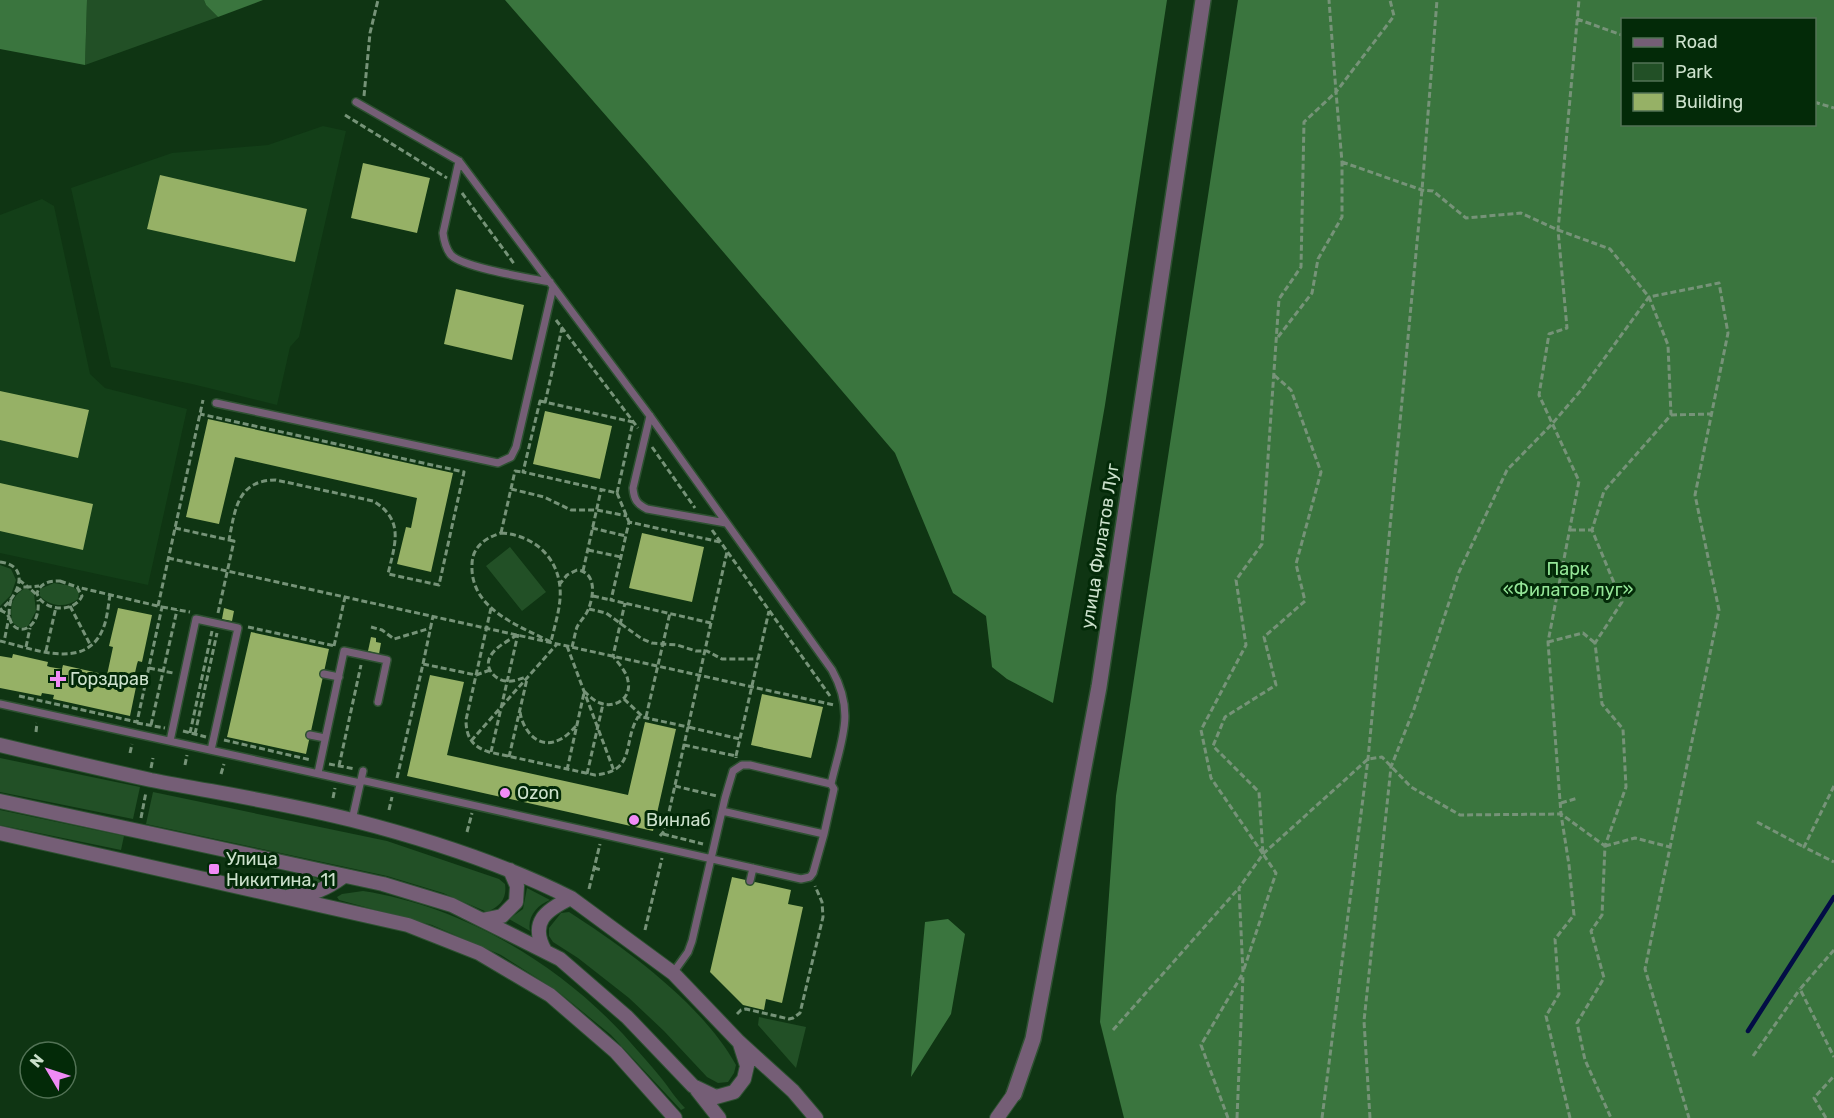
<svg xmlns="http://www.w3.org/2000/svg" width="1834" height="1118" font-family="Rubik,sans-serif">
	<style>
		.built { fill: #133f18 }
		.green { fill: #225026 }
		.forest { fill: #3a753e; fill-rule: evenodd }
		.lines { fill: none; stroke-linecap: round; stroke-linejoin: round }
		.stream { stroke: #020d45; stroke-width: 4.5 }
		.building { fill: #96b166 }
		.service-casing { stroke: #2d5131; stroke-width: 10 }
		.minor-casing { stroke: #2d5131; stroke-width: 16 }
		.tertiary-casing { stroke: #2d5131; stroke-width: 18 }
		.path { stroke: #769378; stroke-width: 3; stroke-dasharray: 6 3; stroke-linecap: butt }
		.service { stroke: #755e76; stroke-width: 7 }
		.minor { stroke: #755e76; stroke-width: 14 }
		.tertiary { stroke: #755e76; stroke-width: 15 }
		.poi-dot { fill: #f08bf6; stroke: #032a08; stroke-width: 2 }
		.labels { text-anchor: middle; stroke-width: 6; stroke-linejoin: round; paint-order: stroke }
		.street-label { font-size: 18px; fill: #cce1cc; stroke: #032a08 }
		.park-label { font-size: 18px; fill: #95e798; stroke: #032a08 }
		.poi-label { font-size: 18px; fill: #cce1cc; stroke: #032a08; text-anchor: start }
	</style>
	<rect width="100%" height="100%" fill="#0f3513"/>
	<path class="built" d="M323,126L346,131L299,337L290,347L277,405L192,384L111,367L71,188L172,153L268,145Z
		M42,199L54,206L90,374L105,388L187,409L148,585L0,553V215Z"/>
	<path class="green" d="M87,0H204L206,5L218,17L85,65Z
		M510,547L546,592L522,611L486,566Z
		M0,565L11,569L16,580L11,595L0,606Z
		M54,583L72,586L79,592L78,599C67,608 50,607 40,596V589Z
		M24,589H28L34,594L36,611L28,626L20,628L13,623C9,610 11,596 24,589Z
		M0,758L140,787L133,819L0,792Z
		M153,792L387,841L499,879L505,884C507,898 501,906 487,912L443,893L387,876L146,824Z
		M0,810L124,836L121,850L0,825Z
		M262,875L314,877L320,880L319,883C300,894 280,888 261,884Z
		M527,888L550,900C537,905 527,917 530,931L509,919L523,909Z
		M363,891C461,906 556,962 623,1034C636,1049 650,1064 662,1079C670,1089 676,1099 685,1108L681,1110L611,1035L556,990L501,955L432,925L339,900L337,897L342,894Z
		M569,912C627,949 703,1005 736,1065L734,1073L728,1082L718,1083L707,1077L664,1031L629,998L578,958L553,942L549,936V928L561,913Z
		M759,1017L806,1027L796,1068L758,1025Z"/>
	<path class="forest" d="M0,0H87L85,65L0,49Z
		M204,0H263L218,17L206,5Z
		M505,0H1167L1105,405L1053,703L1007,679L992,667L986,616L953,593L895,453L649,165Z
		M1238,0H1834V1118H1124L1100,1022L1116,796ZM1622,20H1814V124H1622Z
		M948,919L965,934L951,1014L911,1077L925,922Z"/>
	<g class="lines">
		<path class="stream" d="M1748,1031L1834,897"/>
	</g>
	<path class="building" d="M363,163L430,178L417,233L351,218Z
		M160,175L307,209L295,262L147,229Z
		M456,289L524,305L512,360L444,344Z
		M0,391L89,410L78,458L0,440Z
		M545,411L612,426L600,479L533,464Z
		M208,419L453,473L431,572L397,564L406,527L411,528L417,498L235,457L219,524L186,517Z
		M0,483L93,504L83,550L0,531Z
		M642,533L704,547L692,602L629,588Z
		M118,608L152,615L142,662L138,661L137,664L132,686L136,687L130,716L53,699L54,695L42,693L41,696L0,688V656L12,658L13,654L48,662L47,666L50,667L62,669L63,665L107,675L113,647L109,646Z
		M224,608L234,611L232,621L222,619Z
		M251,632L329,649L306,754L227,737Z
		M371,637L376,638V642L381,643L379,654L368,651Z
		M430,675L464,682L447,755L628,795L645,722L676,729L653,831L407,776Z
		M762,694L823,707L811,758L751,745Z
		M732,877L791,890L788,904L803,907L782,1003L766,999L764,1010L743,1005L710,972Z"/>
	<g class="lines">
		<g class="service-casing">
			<path id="service" d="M356,102L459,161L650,416L832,670C856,713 841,740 831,784L750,765H742L733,771L725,798L692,941L688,952L673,973
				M459,161L443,233C444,241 446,249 451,255C464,268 529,278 550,282
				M216,403L498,463L511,457L516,447L553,287
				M650,416L633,488C634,500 637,504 647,509L726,523
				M324,674L339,677
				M0,704L360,783
				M310,735L325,738
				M170,741L196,619L238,628L211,750
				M318,773L344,651L387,660L378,702
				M361,780L801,879L810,877L813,873L824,834
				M722,811L824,834L834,789L831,784
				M352,820L363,771
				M750,881L753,868"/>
		</g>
		<g class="minor-casing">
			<path id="minor" d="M0,745C50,757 101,769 151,780C218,793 286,803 352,820C426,839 502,863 571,898L673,973L739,1042L793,1091L816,1118
				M0,801L383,884L452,905L560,959L627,1017L693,1086L716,1097L734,1092L744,1079L747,1066L740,1044
				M0,833L408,925L479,953L550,995L616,1052L675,1118
				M290,896C313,895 326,889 344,876
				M482,920L502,916L516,902L517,886L510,870
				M545,951C529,922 546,910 571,898
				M697,1090L719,1118
				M997,1118L1014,1094"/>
		</g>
		<g class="tertiary-casing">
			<path id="tertiary" d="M1014,1094L1033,1039L1099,687L1203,0"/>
		</g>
		<path class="path" d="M1577,19L1622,35
			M364,96L370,33L378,0
			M1814,102L1834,108
			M345,115L447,178
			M1342,162L1422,190L1433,191L1466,218L1521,213L1558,230L1610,249L1649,297L1668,345L1671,415L1604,491L1592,530L1622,602L1595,643L1602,704L1623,729L1626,787L1605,846
			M462,193L515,265
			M556,320L638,428
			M1278,337L1312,293L1318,259L1342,217V162L1336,92L1394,16L1390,0
			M540,401L633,422L617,493L523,472Z
			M545,403L562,328
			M1671,415L1711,414
			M652,447L695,508
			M511,489L544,497L571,510H597L627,516
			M617,493L629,522
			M175,528L229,540C235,510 237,480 276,480L373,501C405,520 395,544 388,574L439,585L464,472L200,414
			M592,528L626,536
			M712,530L830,696
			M1570,530H1592
			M501,533C537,535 563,562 560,599C559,613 554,628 551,642C519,626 470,609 472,565C472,547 485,538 501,533Z
			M501,533L515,471L523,472
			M720,542L629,522L611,600L711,623L727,552
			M588,550L621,557
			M168,558L834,705
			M0,562C32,566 18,597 0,610
			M583,571L601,490
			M19,580L28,587L39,586
			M60,581L77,587L82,596C74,614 42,611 37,593C41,582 50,581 60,581Z
			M559,585L567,575L577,570C597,572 594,596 588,610C585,617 580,621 577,627C575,633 574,640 572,647
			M16,592L23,587H28L36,594
			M593,596L611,600
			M11,600C0,640 42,638 38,600
			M70,606L91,646
			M158,606L203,400
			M162,607L190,612
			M491,608L466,720C466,738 473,747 489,752L595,775C637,771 622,743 638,717H642L688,727L665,830L659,837
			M589,609L606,613L642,639L652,643L677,645L696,651H707L722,659H758
			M0,610L6,613L9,617L4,642
			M218,613L234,541L229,540
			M711,623L688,727L740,739
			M248,627L335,646
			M371,627L382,630L394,639L431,628
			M517,635C508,641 495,647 490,657C484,668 495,680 506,681C513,682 520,679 526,677
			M0,641C31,648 84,671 102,631C107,621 108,607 110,595
			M1548,642L1583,633L1595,643
			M334,646L345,597
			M567,646L614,771
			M26,647L30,628
			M46,651L56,607
			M423,664L433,616
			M149,668L173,673
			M584,691C589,696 594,701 600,703C615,709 632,698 628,681C627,672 618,663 613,656L625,603
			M19,696L137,722L162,607L77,587
			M624,699L642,716
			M520,712C523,731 539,751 561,739C567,736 572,730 576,726
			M646,717L670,613
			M137,723L165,728
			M151,725L177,610
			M183,731L206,737
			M36,732L37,723
			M190,733L212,631
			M195,734L217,633
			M224,740L311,760
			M471,741L557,644
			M684,745L736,756V758
			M491,752L518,634
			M130,753L132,744
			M736,756L769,611
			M509,757L527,679
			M329,764L355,769
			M185,765L187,755
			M339,766L361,665
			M151,768L153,758
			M567,770L584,693
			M221,774L224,764
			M587,774L603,704
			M397,778L423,664L476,675L490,670
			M675,786L717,796
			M1834,786L1804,847L1834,862
			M333,798L335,788
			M1561,803L1578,798
			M389,810L392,797
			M141,818L146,792
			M1757,822L1804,847
			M467,832L472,813
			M663,834L703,844
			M1605,846L1635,838L1670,847
			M1263,854L1368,759L1382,757L1411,787L1460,815L1561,814L1605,846L1602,915L1591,931L1604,978L1577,1023L1585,1060L1611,1118
			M594,868L602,870
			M589,889L600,844
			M645,930L662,858
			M1834,950L1800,989L1834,1057
			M1244,969L1276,873L1263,854L1259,792L1213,746L1225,717L1276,685L1264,637L1305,601L1296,564L1321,472L1291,390L1274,375
			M737,1014L741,1010L746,1009L789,1019L793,1018L800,1013L823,917L822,902L815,886
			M1113,1030L1239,888
			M1753,1056L1800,989
			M1228,1118L1201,1045L1243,973L1239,888L1263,854L1211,778L1201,730L1246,645L1236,580L1262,544L1279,299L1301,267L1304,122L1336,92L1329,0
			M1237,1118L1243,975
			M1322,1118L1368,759L1422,190L1437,0
			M1370,1118L1364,1021L1391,767L1414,709L1459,572L1507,470L1552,424L1582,389L1649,297L1719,283L1728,333L1695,495L1719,610L1645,969L1689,1118
			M1570,1118L1546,1016L1559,994L1555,939L1574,915L1569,865L1561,814L1548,642L1579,481L1539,395L1549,334L1567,328L1558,230L1579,0
			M1826,1118L1814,1098L1834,1076"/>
		<use href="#service" class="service"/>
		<use href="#minor" class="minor"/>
		<use href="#tertiary" class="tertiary"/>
	</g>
	<g class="poi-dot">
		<path d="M55 670h6v6h6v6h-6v6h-6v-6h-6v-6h6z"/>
		<circle cx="505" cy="793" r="6"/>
		<circle cx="634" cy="820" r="6"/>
		<rect x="208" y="863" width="12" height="12" rx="3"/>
	</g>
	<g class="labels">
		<g class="street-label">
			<text transform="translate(1100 546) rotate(-81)" y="6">улица Филатов Луг</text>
		</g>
		<g class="park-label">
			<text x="1568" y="575">Парк<tspan x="1568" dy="21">«Филатов луг»</tspan></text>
		</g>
		<g class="poi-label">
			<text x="70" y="685">Горздрав</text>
			<text x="517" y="799">Ozon</text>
			<text x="646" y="826">Винлаб</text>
			<text x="226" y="865">Улица<tspan x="226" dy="21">Никитина, 11</tspan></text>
		</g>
	</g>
	<rect x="1621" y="18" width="195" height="108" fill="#032a08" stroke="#537356" stroke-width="1.5"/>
	<rect x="1633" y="38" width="30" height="9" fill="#755e76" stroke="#537356" stroke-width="1.5"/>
	<text x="1675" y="48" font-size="18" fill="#cce1cc">Road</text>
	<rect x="1633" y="63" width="30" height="18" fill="#225026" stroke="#537356" stroke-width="1.5"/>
	<text x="1675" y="78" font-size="18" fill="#cce1cc">Park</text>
	<rect x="1633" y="93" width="30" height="18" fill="#96b166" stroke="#537356" stroke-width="1.5"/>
	<text x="1675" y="108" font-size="18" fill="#cce1cc">Building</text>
	<g transform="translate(48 1070) rotate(309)"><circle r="28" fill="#032a08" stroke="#537356" stroke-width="1.5"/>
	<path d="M0-4.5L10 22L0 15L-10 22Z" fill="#f08bf6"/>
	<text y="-9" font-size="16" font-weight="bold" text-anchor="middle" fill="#cce1cc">N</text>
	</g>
</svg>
